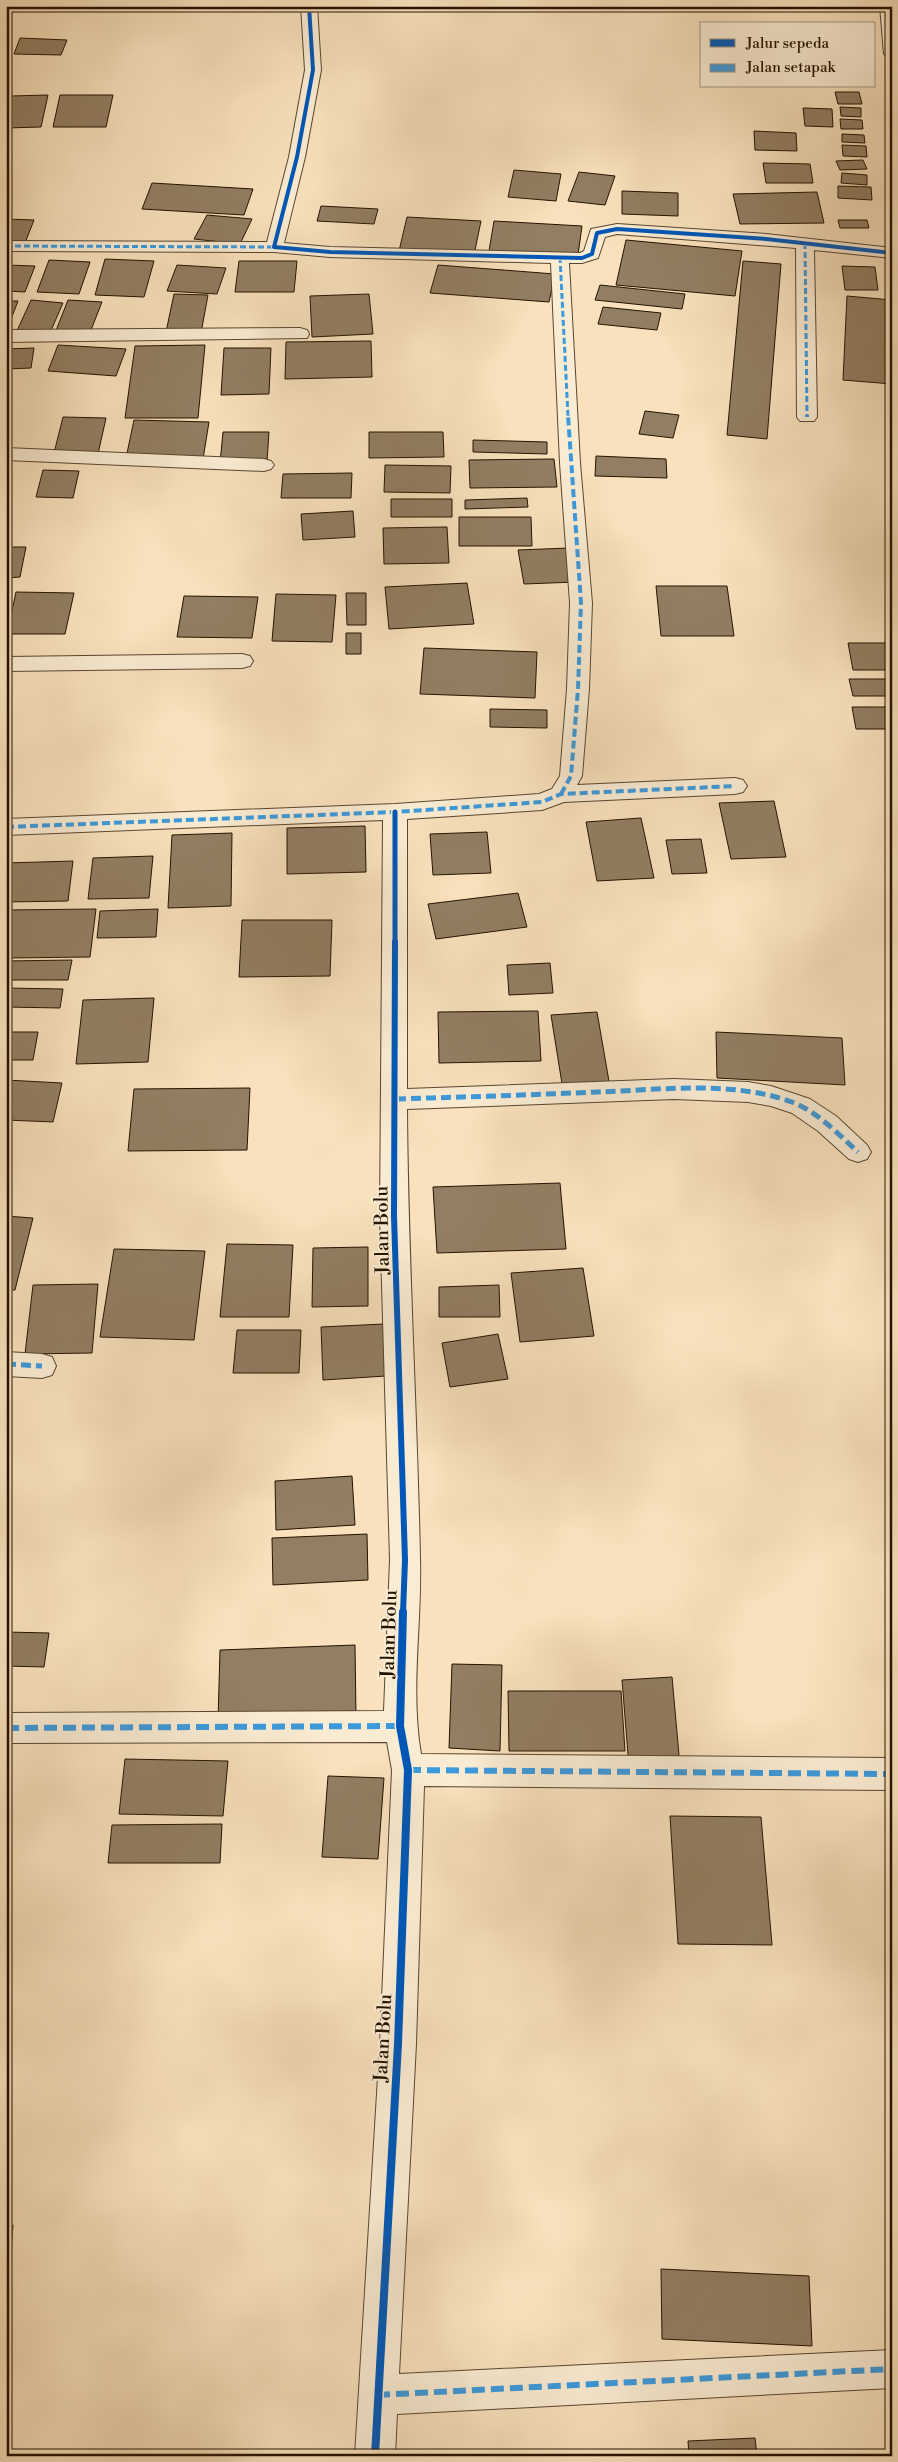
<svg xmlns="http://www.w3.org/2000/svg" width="898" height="2462" font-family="'Libre Bodoni',serif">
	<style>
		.building { fill: #927e62; stroke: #241300 }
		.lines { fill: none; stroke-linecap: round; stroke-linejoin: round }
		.minor-casing { stroke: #59462f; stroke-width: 2 }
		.minor { fill: #faecd3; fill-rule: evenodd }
		.quiet-far3 { stroke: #3c9adc; stroke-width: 3; stroke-dasharray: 6 3; stroke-linecap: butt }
		.quiet-far2 { stroke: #3c9adc; stroke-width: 4; stroke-dasharray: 8 4; stroke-linecap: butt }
		.quiet-far1 { stroke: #3c9adc; stroke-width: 5; stroke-dasharray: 10 5; stroke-linecap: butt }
		.quiet { stroke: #3c9adc; stroke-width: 6; stroke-dasharray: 13 6; stroke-linecap: butt }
		.cycleway-far3-casing { stroke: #faecd3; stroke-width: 5.5 }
		.cycleway-far2-casing { stroke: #faecd3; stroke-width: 8 }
		.cycleway-far1-casing { stroke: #faecd3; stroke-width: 9 }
		.cycleway-casing { stroke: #faecd3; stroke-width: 11 }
		.cycleway-far3 { stroke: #0057b8; stroke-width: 4 }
		.cycleway-far2 { stroke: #0057b8; stroke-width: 5 }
		.cycleway-far1 { stroke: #0057b8; stroke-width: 6 }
		.cycleway { stroke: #0057b8; stroke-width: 8 }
		.labels { text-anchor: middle; stroke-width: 4; stroke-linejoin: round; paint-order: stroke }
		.street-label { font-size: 19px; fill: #241300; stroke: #faecd3 }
	</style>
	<rect width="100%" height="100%" fill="#f8e1bc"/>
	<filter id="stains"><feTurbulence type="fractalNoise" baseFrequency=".004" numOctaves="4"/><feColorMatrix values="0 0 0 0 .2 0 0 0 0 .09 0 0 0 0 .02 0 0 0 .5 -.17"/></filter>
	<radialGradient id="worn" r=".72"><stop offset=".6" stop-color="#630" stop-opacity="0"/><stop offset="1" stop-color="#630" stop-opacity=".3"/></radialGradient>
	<path class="building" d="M20,38L67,40L61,55L14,54Z
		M835,92H859L862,104H838Z
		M48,95L41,127L6,128V113L10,96Z
		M60,95H113L106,127H53Z
		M840,107L861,108V117L841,116Z
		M803,108L832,109L833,127L805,126Z
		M840,119L862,120L863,129H841Z
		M754,131L796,133L797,151L755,150Z
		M842,134L864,135L865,143L842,142Z
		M842,145L866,146L867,157L843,156Z
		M863,160L867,169L840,170L836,161Z
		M763,163L810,164L813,183H766Z
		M514,170L561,174L556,201L508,197Z
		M579,172L615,176L605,205L568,201Z
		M842,173L867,175V185L841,183Z
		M152,183L253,189L244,215L142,209Z
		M838,186L871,187L872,200L838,198Z
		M622,191L678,193V216L622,214Z
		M817,192L824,223L740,224L733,194Z
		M321,206L378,209L374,224L317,221Z
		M207,215L252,219L240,244L194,239Z
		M407,217L481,221L474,255L399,251Z
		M6,219L34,220L25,243L6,242Z
		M838,220H867L869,228H840Z
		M494,221L582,226L578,255L489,251Z
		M626,240L742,251L735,296L616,285Z
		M105,259L154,261L144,297L95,295Z
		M49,260L90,262L79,294L37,292Z
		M239,261H297L294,292H235Z
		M743,261L781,264L767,439L727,435Z
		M6,265L35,266L25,292L6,291Z
		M177,265L226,268L217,294L167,291Z
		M438,265L555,274L549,302L430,293Z
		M842,266L875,267L878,290H845Z
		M600,285L685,294L682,309L595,300Z
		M174,294L208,295L201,333L166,332Z
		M369,294L373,334L312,337L310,296Z
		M847,296L892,300V384L843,380Z
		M31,300L63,303L49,335L16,333Z
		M68,300L102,302L89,335L55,333Z
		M6,301H18L6,332Z
		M603,307L661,313L657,330L598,324Z
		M371,341L372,377L285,379L286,342Z
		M58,345L126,349L116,376L48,371Z
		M205,345L198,418H125L135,346Z
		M34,348L31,368L6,369V349Z
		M224,348H271L269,394L221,395Z
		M645,411L679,415L673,438L639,434Z
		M63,417L106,418L98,454L54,453Z
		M134,420L209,422L203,459L126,458Z
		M223,432H269L267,462L220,463Z
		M369,432H443L444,457L369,458Z
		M473,440L547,442V454L473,452Z
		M596,456L666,459L667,478L595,476Z
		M554,459L557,487L470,488L469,460Z
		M385,465L451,466L450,493L384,492Z
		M43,470L79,471L73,498L36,497Z
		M352,473L351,498H281L283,474Z
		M527,498L528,507L465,509V500Z
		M391,499H452V517H391Z
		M353,511L355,537L303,540L301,514Z
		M459,517H531L532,546H459Z
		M447,527L449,563L384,564L383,528Z
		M6,547H26L20,577L6,578Z
		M569,548L576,582L524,584L518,550Z
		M467,583L474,624L389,629L385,587Z
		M656,586H727L734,636H661Z
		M16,592L74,593L65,634H7Z
		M346,593H366V625H347Z
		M276,594L336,595L332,642L272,641Z
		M184,596L258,597L252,638L177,637Z
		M346,633H361V654H346Z
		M848,643H892V670H853Z
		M424,648L537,652L535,698L420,694Z
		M849,679H892V696H853Z
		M852,707H892V729H856Z
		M490,709L547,710V728L490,727Z
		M774,801L786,857L731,859L719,803Z
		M641,818L654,878L597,881L586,822Z
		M365,826L366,872L287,874V828Z
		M487,832L491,873L433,875L430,834Z
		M232,833L231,906L168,908L172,835Z
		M701,839L707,873L672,874L666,840Z
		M153,856L149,898L88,899L93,858Z
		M73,861L68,901L6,902V863Z
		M518,893L527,927L436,939L428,904Z
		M96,909L90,957L6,958V910Z
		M158,909L156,937L97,938L100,911Z
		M242,920H332L330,976L239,977Z
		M72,960L68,980H6V961Z
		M550,963L553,993L509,995L507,965Z
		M7,988L63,989L60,1008L6,1007Z
		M154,998L148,1062L76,1064L83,1000Z
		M538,1011L541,1061L439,1063L438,1012Z
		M597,1012L610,1087L563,1090L551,1015Z
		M6,1032H38L33,1060H6Z
		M716,1032L842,1038L845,1085L717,1078Z
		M6,1080L62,1083L53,1122L6,1120Z
		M250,1088L247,1150L128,1151L134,1089Z
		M560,1183L566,1249L437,1253L433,1187Z
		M6,1216L33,1218L15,1290H6Z
		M227,1244L293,1245L289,1317H220Z
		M368,1247V1306L312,1307L313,1248Z
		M114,1249L205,1251L194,1340L100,1337Z
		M583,1268L594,1336L520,1342L511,1273Z
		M98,1284L92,1353L25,1354L33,1285Z
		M499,1285L500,1317H439V1287Z
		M384,1324L386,1376L323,1380L321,1327Z
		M237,1330H301L299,1373H233Z
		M498,1334L508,1379L450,1387L442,1343Z
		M352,1476L355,1525L276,1530L275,1481Z
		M367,1534L368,1580L273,1585L272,1538Z
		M6,1632L49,1633L44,1667L6,1666Z
		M355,1645L356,1716L218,1721L220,1650Z
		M452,1664L502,1665L500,1751L449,1748Z
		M672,1677L680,1766L629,1767L622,1680Z
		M508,1691H621L625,1751H509Z
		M125,1759L228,1761L223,1816L119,1814Z
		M328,1776L384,1778L378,1859L322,1857Z
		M670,1816L761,1817L772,1945L678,1944Z
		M222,1824L220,1863H108L112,1825Z
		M6,2225H13L6,2323Z
		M661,2269L809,2276L812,2346L662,2339Z
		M755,2438L757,2456H689L688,2441Z"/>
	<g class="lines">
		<g class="minor-casing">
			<path id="minor" d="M301,6H317L321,70L305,157L284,243L330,247L580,253L584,251L591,229L617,224L766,234L892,248V258L814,250L817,417L814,421H800L797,417L796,248L617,234L605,237L598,258L582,263H569L580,463L592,603L589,689L582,776L577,785L735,778L743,780L747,786L743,792L735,794L564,802L542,810L407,819V1089L674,1079L748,1082L771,1086L810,1099L836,1116L867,1145L871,1152L867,1159L858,1162L849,1159L818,1131L792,1113L771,1106L748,1102L674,1099L407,1109C408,1259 417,1408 420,1558C422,1623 410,1690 421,1754L892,1758V1790L424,1786L416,2044L399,2374L892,2350V2388L397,2414L395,2456H355L380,2044L392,1770L387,1742L6,1743V1713L384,1711L390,1560L380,1216L383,820L6,835V819L395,804L539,794L552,789L560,776L567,689L570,603L560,463L551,263L330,257L274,252L6,251V241L267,242L289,157L305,70Z
				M880,6H892V59L884,54Z
				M300,328L307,330L309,334L307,338L6,342V330Z
				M6,448L264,459L271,461L274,465L271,469L264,471L6,460Z
				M242,654L250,656L253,661L250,666L242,668L6,671V657Z
				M6,1352L42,1354L52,1357L56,1366L52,1375L42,1378L6,1376Z"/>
		</g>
		<use href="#minor" class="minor"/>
		<path class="quiet-far3" d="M888,6L892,54
			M805,243L807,416
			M6,246L274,247
			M560,257L568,416"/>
		<path class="quiet-far2" d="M807,415V417
			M561,794L571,776L578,689L581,603L568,415
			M6,827L395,812L542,802L561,794L735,786"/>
		<path class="quiet-far1" d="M396,1099C463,1097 530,1095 597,1092C660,1090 731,1080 792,1102C818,1112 838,1134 858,1152
			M6,1364L42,1366"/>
		<path class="quiet" d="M6,1728L400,1726
			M408,1770L892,1774
			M377,2395L892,2369"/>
		<g class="cycleway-far3-casing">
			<path id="cycleway-far3" d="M309,6L313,70L297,157L274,247L330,252L582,258L592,254L597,233L617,229L766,239L892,253"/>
		</g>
		<g class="cycleway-far2-casing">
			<path id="cycleway-far2" d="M395,943V812"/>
		</g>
		<g class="cycleway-far1-casing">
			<path id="cycleway-far1" d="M395,942L394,1216L405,1560L403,1613"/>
		</g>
		<g class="cycleway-casing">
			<path id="cycleway" d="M375,2456L398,2044L408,1770L400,1726L403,1612"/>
		</g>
		<use href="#cycleway-far3" class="cycleway-far3"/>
		<use href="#cycleway-far2" class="cycleway-far2"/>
		<use href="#cycleway-far1" class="cycleway-far1"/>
		<use href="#cycleway" class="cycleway"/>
	</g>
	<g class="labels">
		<g class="street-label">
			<text transform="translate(381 1230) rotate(-91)" y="7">Jalan Bolu</text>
			<text transform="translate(388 1634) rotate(-88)" y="7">Jalan Bolu</text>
			<text transform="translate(382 2038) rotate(-87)" y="7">Jalan Bolu</text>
		</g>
	</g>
	<rect width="898" height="2462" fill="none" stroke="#f8e1bc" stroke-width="25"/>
	<rect x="8" y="8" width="883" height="2447" fill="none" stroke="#241300" stroke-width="2.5"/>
	<rect x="12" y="12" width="873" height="2437" fill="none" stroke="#241300"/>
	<rect x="700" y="22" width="175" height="65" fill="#faecd3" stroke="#a4957f"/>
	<rect x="710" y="39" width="25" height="8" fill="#0057b8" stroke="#a4957f"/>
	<text x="746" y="48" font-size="15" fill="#241300">Jalur sepeda</text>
	<rect x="710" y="64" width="25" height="8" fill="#3c9adc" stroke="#a4957f"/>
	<text x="746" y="72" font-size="15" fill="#241300">Jalan setapak</text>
	<rect width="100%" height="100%" filter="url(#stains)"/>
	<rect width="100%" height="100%" fill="url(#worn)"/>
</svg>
